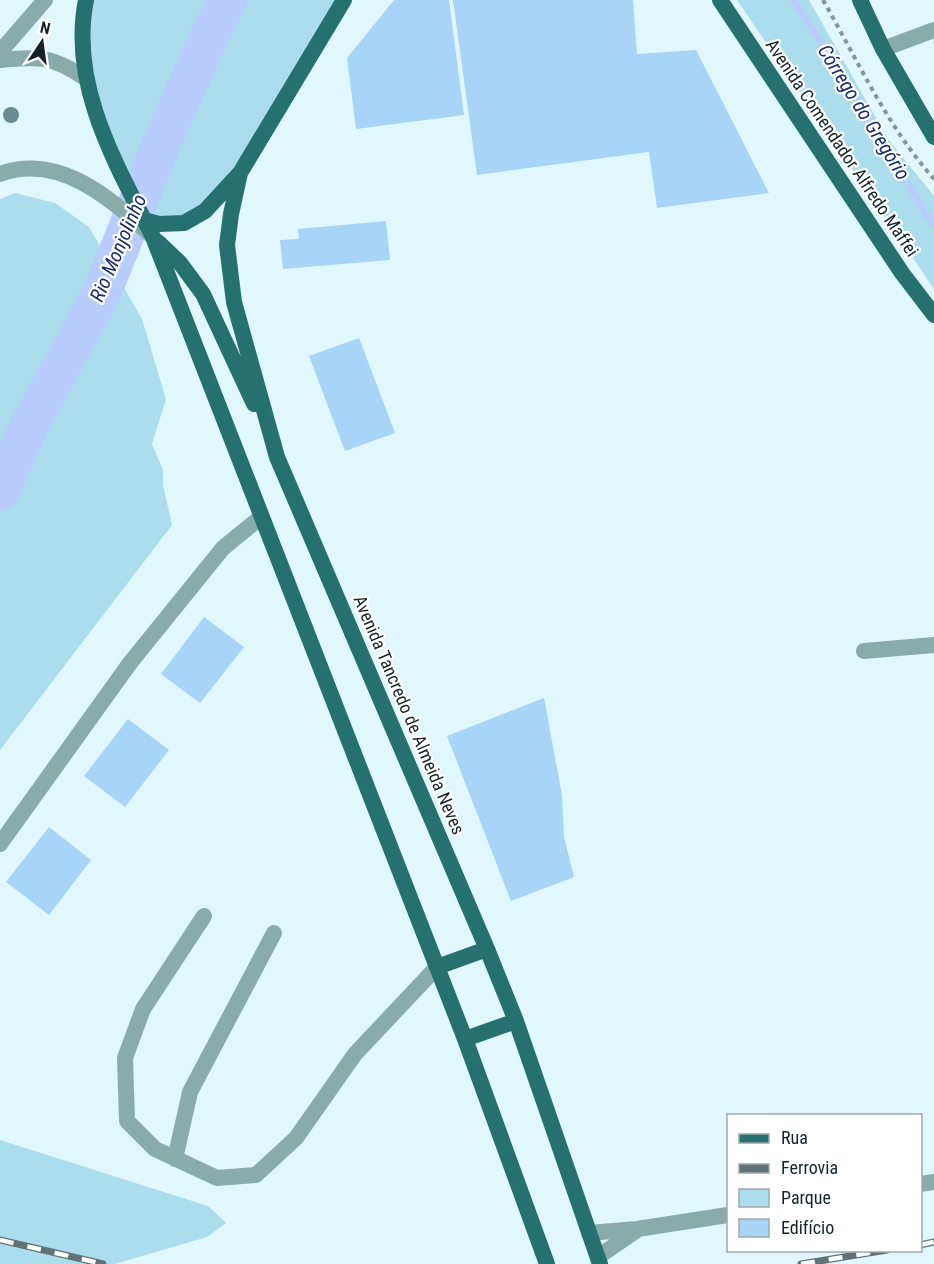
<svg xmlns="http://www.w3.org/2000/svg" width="934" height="1264" font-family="'Roboto Condensed',sans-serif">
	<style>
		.green { fill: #abddec }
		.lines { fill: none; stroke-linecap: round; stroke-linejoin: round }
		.stream { stroke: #b8cdfb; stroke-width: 7 }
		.river { stroke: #b8cdfb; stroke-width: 39 }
		.building { fill: #a7d4f7 }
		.path { stroke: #84969c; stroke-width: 4; stroke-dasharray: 4.5 4.5; stroke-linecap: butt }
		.minor { stroke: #89acab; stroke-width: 16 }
		.tertiary { stroke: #89acab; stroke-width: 16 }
		.primary { stroke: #267170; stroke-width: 16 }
		.rail-casing { stroke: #607277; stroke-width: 7 }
		.rail { stroke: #fff; stroke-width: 4.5; stroke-dasharray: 14; stroke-linecap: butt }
		.tree { fill: #6b8b94 }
		.labels { text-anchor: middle; stroke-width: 4.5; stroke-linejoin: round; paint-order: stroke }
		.street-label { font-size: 18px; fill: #152327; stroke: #fff }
		.water-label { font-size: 20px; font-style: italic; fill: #152b6b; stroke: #fff }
	</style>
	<rect width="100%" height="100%" fill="#e0f7fe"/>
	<path class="green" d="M86,0H344L240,173L184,223L144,220L85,78Z
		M737,0H809L888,139L934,196V289Z
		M15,193L55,203L89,227L142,319L166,399L152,444L163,470V485L172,525L0,750V199Z
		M0,1140L208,1206L226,1223L207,1237L115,1264H0Z"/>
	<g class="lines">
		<path class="stream" d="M793,0L826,50L926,214L934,223"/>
		<path class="river" d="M0,491L29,426L103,290L159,149L212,30L228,0"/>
	</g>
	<path class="building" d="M394,0H449L464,115L356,129L347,58Z
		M453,0H633L637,54L696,50L769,193L657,208L649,152L477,175Z
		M386,221L390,260L283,269L280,240L299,239L298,229Z
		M359,338L395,433L345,451L309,356Z
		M204,617L244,647L200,703L161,674Z
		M544,698L562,795L564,837L574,877L511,901L447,736Z
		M128,719L169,750L125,807L84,776Z
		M49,827L91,860L49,915L6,882Z"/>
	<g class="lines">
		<path class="path" d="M823,0C858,61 887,126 934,179"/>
		<path class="minor" d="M883,49L934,30
			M0,52L45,0
			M0,60C39,56 52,56 85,78
			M0,174C59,152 111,199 152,236
			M864,651L934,645
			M0,844L130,663L223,548L261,517
			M204,916L143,1009L125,1058L127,1121L155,1149L217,1178L256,1175L296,1138L355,1054L437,967
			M175,1159L190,1092L274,933"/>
		<path class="tertiary" d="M920,1184L934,1182
			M589,1233L637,1229L728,1215
			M598,1257L637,1230"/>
		<path class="primary" d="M86,0C69,85 116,164 153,237L465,1039L547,1264
			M720,0L902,273L934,315
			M860,0L883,49L934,137
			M240,173L231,214L227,245L234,302L277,457L487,949L516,1021L600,1264
			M144,220L159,224L184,223L205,211L240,173L344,0
			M158,242L180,263L203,294L254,404
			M437,967L487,949
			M465,1039L516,1021"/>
		<g class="rail-casing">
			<path id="rail" d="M0,1240L103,1264
				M920,1245L934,1242
				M801,1264L887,1250"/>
		</g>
		<use href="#rail" class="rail"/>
	</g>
	<circle class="tree" cx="11" cy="115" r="8"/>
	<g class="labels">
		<g class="street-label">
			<text transform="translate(842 148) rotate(56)" y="6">Avenida Comendador Alfredo Maffei</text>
			<text transform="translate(409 715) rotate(67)" y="6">Avenida Tancredo de Almeida Neves</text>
		</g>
		<g class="water-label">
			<text transform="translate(864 112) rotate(58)" y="7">Córrego do Gregório</text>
			<text transform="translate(118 248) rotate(-67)" y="7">Rio Monjolinho</text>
		</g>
	</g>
	<rect x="727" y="1114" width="195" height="138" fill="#ffffff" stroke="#a1a7a9" stroke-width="1.5"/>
	<rect x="739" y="1134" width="30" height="9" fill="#267170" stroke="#a1a7a9" stroke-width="1.5"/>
	<text x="781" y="1144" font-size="18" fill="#152327">Rua</text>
	<rect x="739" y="1164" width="30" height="9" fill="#607277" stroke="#a1a7a9" stroke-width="1.5"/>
	<text x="781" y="1174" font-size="18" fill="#152327">Ferrovia</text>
	<rect x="739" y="1189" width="30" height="18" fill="#abddec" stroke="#a1a7a9" stroke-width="1.5"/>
	<text x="781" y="1204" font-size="18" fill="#152327">Parque</text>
	<rect x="739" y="1219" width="30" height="18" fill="#a7d4f7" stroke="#a1a7a9" stroke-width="1.5"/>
	<text x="781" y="1234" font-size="18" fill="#152327">Edifício</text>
	<g transform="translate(42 42) rotate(13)" stroke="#ffffff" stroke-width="4.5" paint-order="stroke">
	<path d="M0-4.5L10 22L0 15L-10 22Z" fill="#152327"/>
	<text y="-9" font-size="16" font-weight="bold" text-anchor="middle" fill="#152327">N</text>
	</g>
</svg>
